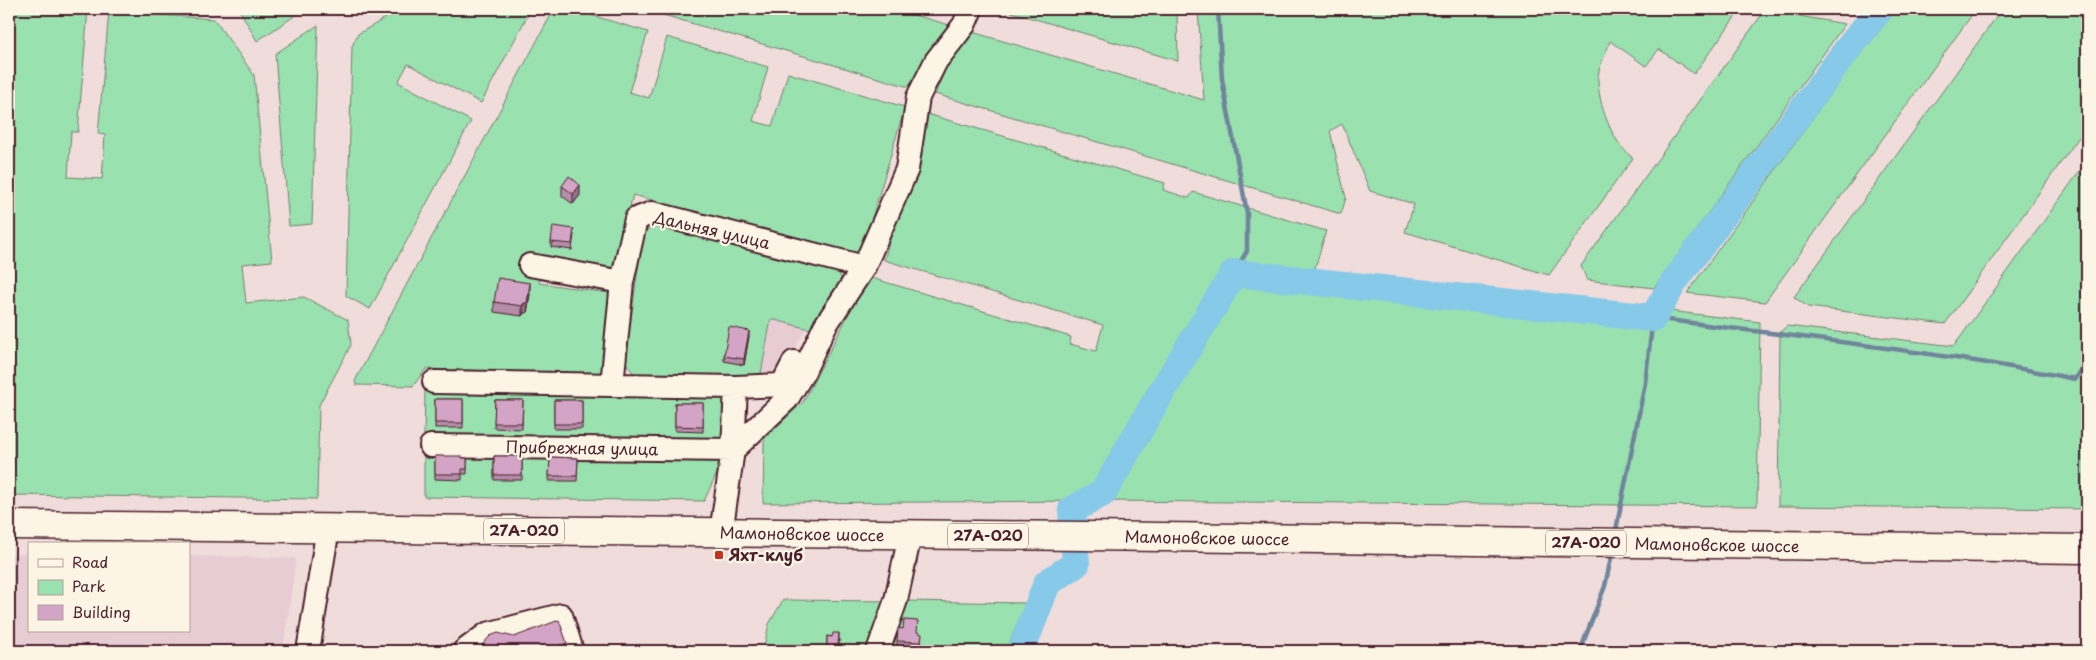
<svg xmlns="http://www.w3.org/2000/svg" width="2096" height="660" font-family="'Playpen Sans',sans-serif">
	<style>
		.built { fill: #e7ccd4 }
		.green { fill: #99e1af; stroke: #72806d }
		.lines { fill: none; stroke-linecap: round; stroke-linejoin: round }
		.stream { stroke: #6f859c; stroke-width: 4.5 }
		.river { stroke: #87c9e8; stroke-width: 28 }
		.minor-casing { stroke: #4a1f2b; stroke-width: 26 }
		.major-casing { stroke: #4a1f2b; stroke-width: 31 }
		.minor { stroke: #fcf5e5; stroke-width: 22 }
		.major { stroke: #fcf5e5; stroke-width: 28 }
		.wall { fill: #b58da9; stroke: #4a1f2b }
		.shaded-wall { fill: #94738a; stroke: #4a1f2b }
		.building { fill: #d3a4c5; stroke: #4a1f2b }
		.poi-dot { fill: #c8321e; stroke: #fcf5e5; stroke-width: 2 }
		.labels { text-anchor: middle; stroke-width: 4.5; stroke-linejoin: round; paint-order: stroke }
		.shield { fill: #fcf5e5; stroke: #7f5f63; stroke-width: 1 }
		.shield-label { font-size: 15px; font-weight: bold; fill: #4a1f2b }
		.street-label { font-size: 16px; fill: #4a1f2b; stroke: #fcf5e5 }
		.poi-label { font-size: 16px; font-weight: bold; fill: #4a1f2b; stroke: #fcf5e5; text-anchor: start }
	</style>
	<rect width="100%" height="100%" fill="#f0dddb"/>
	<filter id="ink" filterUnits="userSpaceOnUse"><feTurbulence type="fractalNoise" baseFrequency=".02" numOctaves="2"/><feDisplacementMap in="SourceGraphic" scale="10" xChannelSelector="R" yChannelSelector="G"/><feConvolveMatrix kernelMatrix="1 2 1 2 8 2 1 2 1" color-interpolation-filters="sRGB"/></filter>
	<g filter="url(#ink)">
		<path class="built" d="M771,319L806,328L779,379H760Z
			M9,554H29V631H189V556L296,558L283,651H9Z"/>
		<path class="green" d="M11,9H88L78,132H71L68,177L102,179L105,135L98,134L109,11L214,19L254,75L272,261L242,264L246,303L304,297L348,320L351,345L319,405L317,499L9,495V39Z
			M239,9H297L299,13L257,41Z
			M401,9H531L481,103L408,64L398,82L471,121L370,309L346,296L352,46L358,34Z
			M554,9H570L648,32L629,92L649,98L667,37L768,67L753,121L772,126L788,73L905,107L868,232L857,253L633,195L623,233L617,274L542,263L539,283L615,294L603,374L426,369L413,386L356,385L355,381Z
			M643,9H893L953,26L926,92Z
			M1001,9H1167L1177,11L1178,61Z
			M1198,9H1741L1694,74L1659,49L1646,66L1610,41C1607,52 1598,67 1598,78C1598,104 1612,143 1633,158L1549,275L1405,232L1414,204L1370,191L1342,124L1330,131L1346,198L1341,214L935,94L962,29L1204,100Z
			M1891,9H1976L1765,302L1687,293Z
			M2002,9H2087V126L1945,324L1808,307L1794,297Z
			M1765,10L1845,24L1654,288L1587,280L1581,266Z
			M318,25L312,224L289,226L275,54Z
			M927,114L1165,183L1163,190L1189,198L1193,192L1326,231L1314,272L1554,297L1760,322L1757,506L1098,501L763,503L764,439L803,402L868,277L1071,337L1070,344L1096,351L1103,325L884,260Z
			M2087,161V509L1778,506L1780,332L1787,326L1954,346Z
			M659,222L837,269L843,282L817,331L771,319L760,379L635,375L625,362L643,233Z
			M425,390L725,398L727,442L424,435Z
			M424,453L724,458L704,501L424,497Z
			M783,600L893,601L875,651H763L769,624Z
			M905,601L1026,603L1006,651H887Z"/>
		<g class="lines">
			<path class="stream" d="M1218,9L1222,79L1247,213V251L1234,273
				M1616,530L1645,383L1653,318C1794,337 1936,351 2075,379L2087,358
				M1580,651L1605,586L1611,558"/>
			<path class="river" d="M1021,651L1047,583L1076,564L1072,510L1103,493L1156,401L1234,273L1653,318L1674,282L1843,55L1880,9"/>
			<g class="minor-casing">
				<path id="minor" d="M530,265L622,282
					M434,382L736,387L782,385L794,362
					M612,385L622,282L636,219L652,213L864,267
					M431,446L733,450L787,399L803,373L825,326L864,267L907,169L918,97L936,61L964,25L971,9
					M721,533L733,450L736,387
					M308,651L328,528
					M464,651L487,634L561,615L572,651
					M878,651L896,600L910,535"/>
			</g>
			<g class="major-casing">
				<path id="major" d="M9,525L1085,536L2087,549"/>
			</g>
			<use href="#minor" class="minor"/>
			<use href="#major" class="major"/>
		</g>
		<path class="wall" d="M562,186L580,195L573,204L562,196Z
			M574,234L572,250L551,247V242Z
			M530,294L527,313H524L522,316L494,312V302Z
			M749,336L744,365L724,361V356Z
			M435,399H463V428H435Z
			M495,400H523L522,429L494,428Z
			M554,400H582V429H554Z
			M675,403H703V432L675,431Z
			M435,456L467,458V474H462V480L435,479Z
			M494,456H522V480H494Z
			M550,457L578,458L577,481H549Z
			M918,632L922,644L921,651H897V641Z
			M839,633V651H827V636L832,637Z"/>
		<path class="shaded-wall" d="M580,185V195L573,204V194Z
			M530,283V294L527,313V303Z
			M524,303V313L522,316V306Z
			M749,331V336L744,365V359Z
			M567,643V651H544Z"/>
		<path class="building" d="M569,176L580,185L573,194L562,186Z
			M553,226L574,229L572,244L551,242Z
			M498,278L530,283L527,303H524L522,306L494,302Z
			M729,327L749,331L744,359L724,356Z
			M435,399H463V423H435Z
			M495,400H523L522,423H494Z
			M554,400H582V424H554Z
			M675,403H703V427L675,426Z
			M435,456H462V458H467V469H462V474H435Z
			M494,456H522V475H494Z
			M550,457L578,458L577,476H549Z
			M559,620L567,643L544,651H480L481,646L490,636L498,633L514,637Z
			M904,620L918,621L917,632L922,634L921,642L897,641L898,628L903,629Z
			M833,633H839L838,647H827V636L832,637Z"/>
	</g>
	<rect class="poi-dot" x="714" y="550" width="10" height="10" rx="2.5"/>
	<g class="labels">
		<g class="shield">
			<rect x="484" y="518.5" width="80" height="25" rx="4"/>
			<rect x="948" y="523.5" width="80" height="25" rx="4"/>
			<rect x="1546" y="530.5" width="80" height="25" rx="4"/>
		</g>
		<g class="shield-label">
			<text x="524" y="536">27А-020</text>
			<text x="988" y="541">27А-020</text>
			<text x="1586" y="548">27А-020</text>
		</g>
		<g class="street-label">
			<text transform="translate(712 230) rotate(13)" y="6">Дальняя улица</text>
			<text transform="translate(582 448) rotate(1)" y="6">Прибрежная улица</text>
			<text transform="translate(802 534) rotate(1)" y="6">Мамоновское шоссе</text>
			<text transform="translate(1207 538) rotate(1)" y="6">Мамоновское шоссе</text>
			<text transform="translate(1717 545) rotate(1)" y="6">Мамоновское шоссе</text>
		</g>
		<g class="poi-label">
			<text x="729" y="561">Яхт-клуб</text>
		</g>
	</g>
	<rect width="2096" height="660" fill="none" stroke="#fcf5e5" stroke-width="30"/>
	<rect x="15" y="15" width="2066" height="630" fill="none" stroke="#4a1f2b" stroke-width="2" filter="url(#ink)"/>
	<rect x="28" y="542" width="162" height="90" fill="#fcf5e5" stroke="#b59f9b"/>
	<rect x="38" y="559" width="25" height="8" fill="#fcf5e5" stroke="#b59f9b"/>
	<text x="72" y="568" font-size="15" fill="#4a1f2b">Road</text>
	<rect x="38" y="580" width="25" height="15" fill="#99e1af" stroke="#b59f9b"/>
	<text x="72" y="592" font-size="15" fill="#4a1f2b">Park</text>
	<rect x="38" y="605" width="25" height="15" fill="#d3a4c5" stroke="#b59f9b"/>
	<text x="72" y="618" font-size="15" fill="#4a1f2b">Building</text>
</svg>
